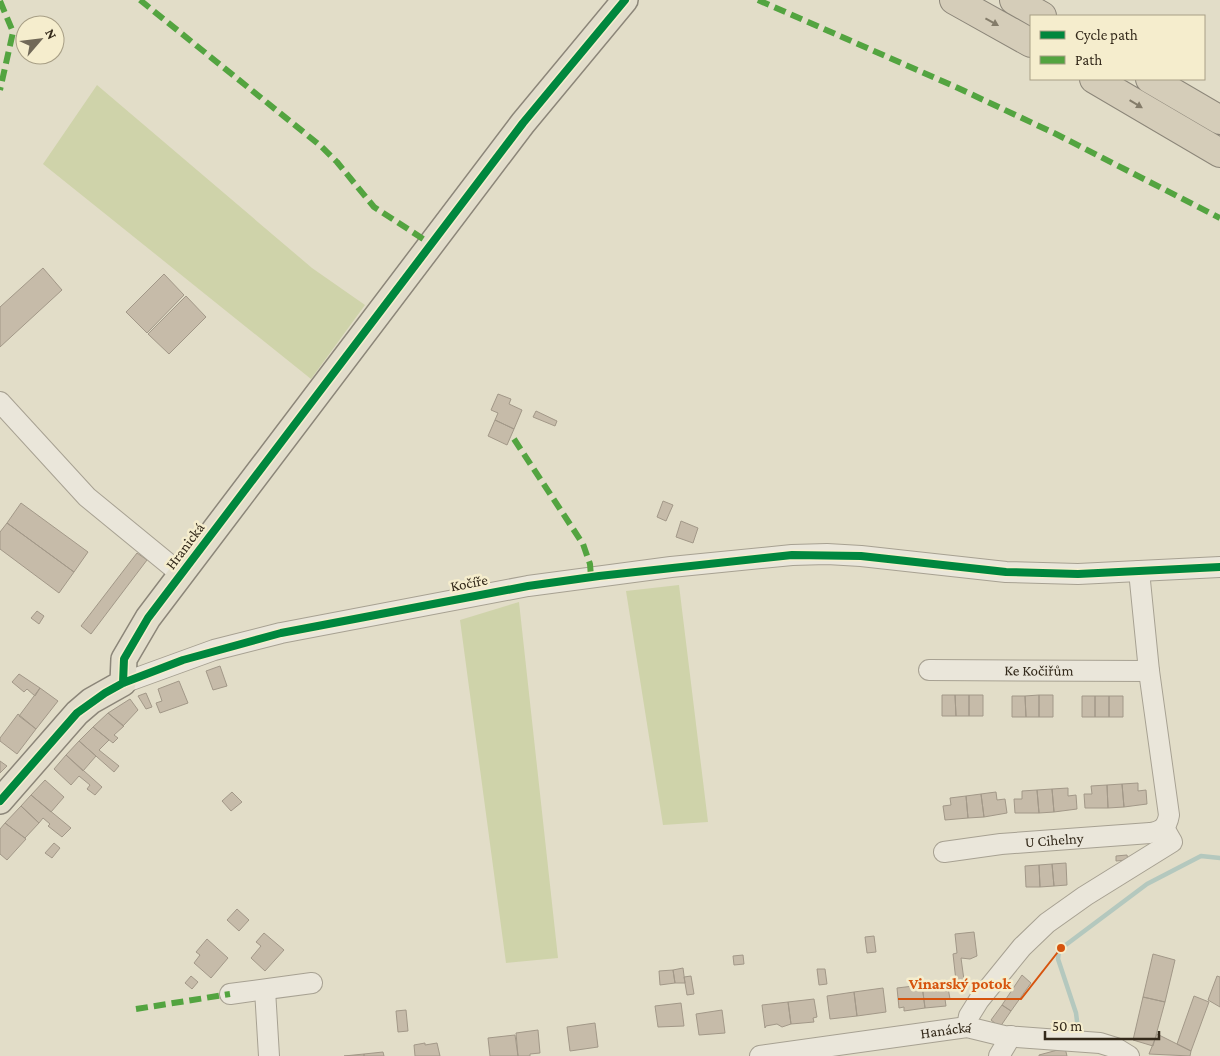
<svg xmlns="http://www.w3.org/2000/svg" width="1220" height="1056" font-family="'Crimson Pro',serif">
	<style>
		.green { fill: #cfd3aa }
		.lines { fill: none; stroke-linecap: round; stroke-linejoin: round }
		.stream { stroke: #b4c8be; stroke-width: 4.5 }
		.building { fill: #c6bba9; stroke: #a29888 }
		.minor-casing { stroke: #a7a192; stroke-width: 22 }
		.major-casing { stroke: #8c8679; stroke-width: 28 }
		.highway-casing { stroke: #8c8679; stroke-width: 30 }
		.minor { stroke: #eae6da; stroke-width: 20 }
		.major { stroke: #e2ddcb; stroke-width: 25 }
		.highway { stroke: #d5cdb9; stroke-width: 28 }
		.quiet { stroke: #53a440; stroke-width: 6; stroke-dasharray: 12 6; stroke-linecap: butt }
		.cycleway-casing { stroke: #f5edcd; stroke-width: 11 }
		.cycleway { stroke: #00873e; stroke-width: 8 }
		.oneway { fill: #847c6a }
		.labels { text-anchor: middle; stroke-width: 5; stroke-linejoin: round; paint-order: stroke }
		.street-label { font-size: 15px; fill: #342a1b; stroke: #f5edcd }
		.leader { fill: none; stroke: #d6540e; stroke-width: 2 }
		.callout-dot { fill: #d6540e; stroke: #f5edcd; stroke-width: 2 }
		.callout-label { font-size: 16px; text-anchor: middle; font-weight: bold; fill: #d6540e; stroke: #f5edcd; stroke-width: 5; stroke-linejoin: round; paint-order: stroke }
	</style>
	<rect width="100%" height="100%" fill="#e2ddc8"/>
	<path class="green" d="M97,85L312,268L365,305L311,379L43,164Z
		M679,585L708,822L663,825L626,591Z
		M519,602L558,958L506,963L460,620Z"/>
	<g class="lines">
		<path class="stream" d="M1079,1037L1076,1013L1058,959L1059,950L1147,884L1201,856L1220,858"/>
	</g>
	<path class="building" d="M43,268L62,290L0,347V307Z
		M164,274L184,295L147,333L126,312Z
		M186,296L206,317L169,354L148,334Z
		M498,394L511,399L509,404L522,410L514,429L495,420L498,413L491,410Z
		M536,411L557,421L555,426L533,417Z
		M495,420L514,429L507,445L488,436Z
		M663,501L673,505L666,521L657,517Z
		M21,503L88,552L74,572L7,523Z
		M681,521L698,528L693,543L676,537Z
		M7,523L74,572L59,593L0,549V532Z
		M137,553L147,560L91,634L81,626Z
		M37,611L44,616L39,624L31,618Z
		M220,666L227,686L213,690L206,671Z
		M19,674L40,688L35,696L27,689L24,692L12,682Z
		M179,681L188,703L160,713L156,703L162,701L158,689Z
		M40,688L58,701L36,729L19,716Z
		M146,693L152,707L146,709L138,696Z
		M942,695H955L956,716H942Z
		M955,695H969V716H956Z
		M969,695H983V716H969Z
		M1039,695V717H1026L1025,696Z
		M1039,695H1053V717H1039Z
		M1012,696H1025L1026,717H1012Z
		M1082,696H1095V717H1082Z
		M1095,696H1109V717H1095Z
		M1109,696H1123V717H1109Z
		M130,699L138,710L123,726L108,713Z
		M108,713L124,726L114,735L118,738L113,743L93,727Z
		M18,714L36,729L17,754L0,741V738Z
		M93,727L109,740L99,750L119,766L114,772L79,741Z
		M79,741L96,756L83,771L66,755Z
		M66,755L102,787L95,795L87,789L90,785L79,776L71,785L54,769Z
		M0,761L7,766L0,773Z
		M45,780L64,797L51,812L31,795Z
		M1138,783V791L1146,790L1147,804L1124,807L1122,784Z
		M1122,784L1124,807L1108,808L1107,785Z
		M1107,785L1108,808H1085L1084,794H1092L1091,786Z
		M1068,788V796L1076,795L1077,809L1054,812L1052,789Z
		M1052,789L1054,812L1039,813L1037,790Z
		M1037,790L1039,813H1015L1014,799H1022V791Z
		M232,792L242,802L231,811L222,801Z
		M996,792L997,800L1005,799L1007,813L984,817L981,794Z
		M981,794L984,817L968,818L966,796Z
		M31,795L71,828L62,837L48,826L50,824L43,818L39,823L21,806Z
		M966,796L968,818L945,820L943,806L951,805L950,798Z
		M21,806L39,823L25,838L5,823Z
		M5,823L26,839L7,860L0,854V829Z
		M54,843L60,848L52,858L45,853Z
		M1127,855L1128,860L1116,861V856Z
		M1066,863L1067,885L1054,886L1052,864Z
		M1052,864L1054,886L1040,887L1039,865Z
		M1039,865L1040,887H1026L1025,866Z
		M237,909L249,920L239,931L227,920Z
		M974,932L977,956L970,959L961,958L964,980L956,981L953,954L957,953L955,934Z
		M264,933L284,950L265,971L251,958L261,946L256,942Z
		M874,936L876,952L867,953L865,937Z
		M207,939L228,958L211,978L194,963L200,955L196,952Z
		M1153,954L1175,960L1165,1002L1143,997Z
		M743,955L744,964L734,965L733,956Z
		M683,968L685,983H675L673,970Z
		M817,969H825L827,984L819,985Z
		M673,970L675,983L660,985L659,971Z
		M1022,975L1031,983L1011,1011L1002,1005Z
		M191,976L198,982L192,989L185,983Z
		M691,976L694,994L687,995L684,977Z
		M1217,976L1220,977V1007L1208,1000Z
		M947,982L950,999H945L946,1006L925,1008L922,985Z
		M922,985L925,1008L904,1011V1007L899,1008L897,988Z
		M883,988L886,1012L857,1016L854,992Z
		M854,992L857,1016L830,1019L827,996Z
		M1194,996L1209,1002L1191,1051L1177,1044Z
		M1143,997L1165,1002L1153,1046L1133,1040Z
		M814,999L817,1017L813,1018L814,1022L791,1024L788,1002Z
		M788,1002L791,1024L782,1027L777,1024L766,1026L765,1028L762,1005Z
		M681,1003L684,1026L658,1027L655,1006Z
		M1002,1005L1011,1011L1000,1027L991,1020Z
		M406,1010L408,1031L398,1032L396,1011Z
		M722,1010L725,1033L699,1035L696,1014Z
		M595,1023L598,1047L570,1051L567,1027Z
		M538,1030L540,1053L530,1054V1056H518L516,1033Z
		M1157,1034L1191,1051L1190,1056L1149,1054Z
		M515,1035L518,1056H490L488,1038Z
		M425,1043V1045L437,1043L440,1056H415L414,1045Z
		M1065,1048L1067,1056H1039V1055Z
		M383,1052L384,1056H364V1054Z
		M364,1054V1056H344Z"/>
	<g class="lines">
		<g class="minor-casing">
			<g id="minor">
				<path d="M0,402L87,497L181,574"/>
				<path id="s1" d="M929,670L1149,671"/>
				<path d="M123,683L214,650L281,633L528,586L671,567L792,555L827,554L861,556L1006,572L1078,574L1220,567"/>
				<path id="s2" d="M944,852L1001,844L1150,833C1162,831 1167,827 1169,815L1149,671L1139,571"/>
				<path d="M265,990L269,1056"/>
				<path d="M230,994L312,983"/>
				<path d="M967,1027L969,1016L979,1000L1022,947L1047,923L1085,896L1172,842L1164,828"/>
				<path id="s3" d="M760,1056L967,1027L1004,1036L1100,1043L1116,1048L1129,1056"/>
				<path d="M999,1056L1011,1036"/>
			</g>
		</g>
		<g class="major-casing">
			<path id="major" d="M0,801L77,713L91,701L123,683L124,659L148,618L523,123L625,0"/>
		</g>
		<g class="highway-casing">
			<path id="highway" d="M954,0L1031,43
				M1014,0L1042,16
				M1094,79L1220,153
				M1150,79L1220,120"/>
		</g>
		<use href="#minor" class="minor"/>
		<use href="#major" class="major"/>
		<use href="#highway" class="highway"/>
		<path class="quiet" d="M140,0L322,147L337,162L374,207L431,244
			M758,0L958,88L1056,134L1220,218
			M0,1L13,32L0,90
			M514,439L583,544L590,564L591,577
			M136,1009L230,994"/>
		<g class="cycleway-casing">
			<path id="cycleway" d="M123,683L124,659L148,618L523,123L625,0
				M0,801L77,713L105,693L123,683L183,660L281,633L528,586L599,576L792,555L861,556L1006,572L1078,574L1220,567"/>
		</g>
		<use href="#cycleway" class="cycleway"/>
	</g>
	<defs><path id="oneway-solid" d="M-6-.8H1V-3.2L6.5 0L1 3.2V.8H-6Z" transform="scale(1.25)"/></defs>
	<g class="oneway">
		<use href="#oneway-solid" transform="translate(992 22) rotate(29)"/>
		<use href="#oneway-solid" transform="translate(1136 104) rotate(31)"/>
	</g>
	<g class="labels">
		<g class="street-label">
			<text transform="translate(185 546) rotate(-53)" y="5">Hranická</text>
			<text transform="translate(469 583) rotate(-11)" y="5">Kočíře</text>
			<text dy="5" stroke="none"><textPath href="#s1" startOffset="110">Ke Kočiřům</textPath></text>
			<text dy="5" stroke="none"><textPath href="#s2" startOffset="111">U Cihelny</textPath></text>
			<text dy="5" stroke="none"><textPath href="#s3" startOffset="188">Hanácká</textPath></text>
		</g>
	</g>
	<path class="leader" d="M1061 948L1021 999H898"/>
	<circle class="callout-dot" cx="1061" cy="948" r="5"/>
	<g class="callout-label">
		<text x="960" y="989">Vinarský potok</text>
	</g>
	<rect x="1030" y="15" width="175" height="65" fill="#f5edcd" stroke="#a89f86"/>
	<rect x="1040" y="31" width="25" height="8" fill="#00873e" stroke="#a89f86"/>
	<text x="1075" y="40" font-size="15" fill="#342a1b">Cycle path</text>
	<rect x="1040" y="56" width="25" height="8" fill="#53a440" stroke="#a89f86"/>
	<text x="1075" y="65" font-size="15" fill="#342a1b">Path</text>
	<g transform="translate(40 40) rotate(62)"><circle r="24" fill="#f5edcd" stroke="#a89f86"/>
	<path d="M0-4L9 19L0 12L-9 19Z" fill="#716958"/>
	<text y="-8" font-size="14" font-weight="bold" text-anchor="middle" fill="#342a1b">N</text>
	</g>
	<path d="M1045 1031v8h114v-8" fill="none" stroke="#342a1b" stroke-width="2.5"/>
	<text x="1052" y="1031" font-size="15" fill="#342a1b" stroke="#f5edcd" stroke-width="4" paint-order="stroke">50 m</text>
</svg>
